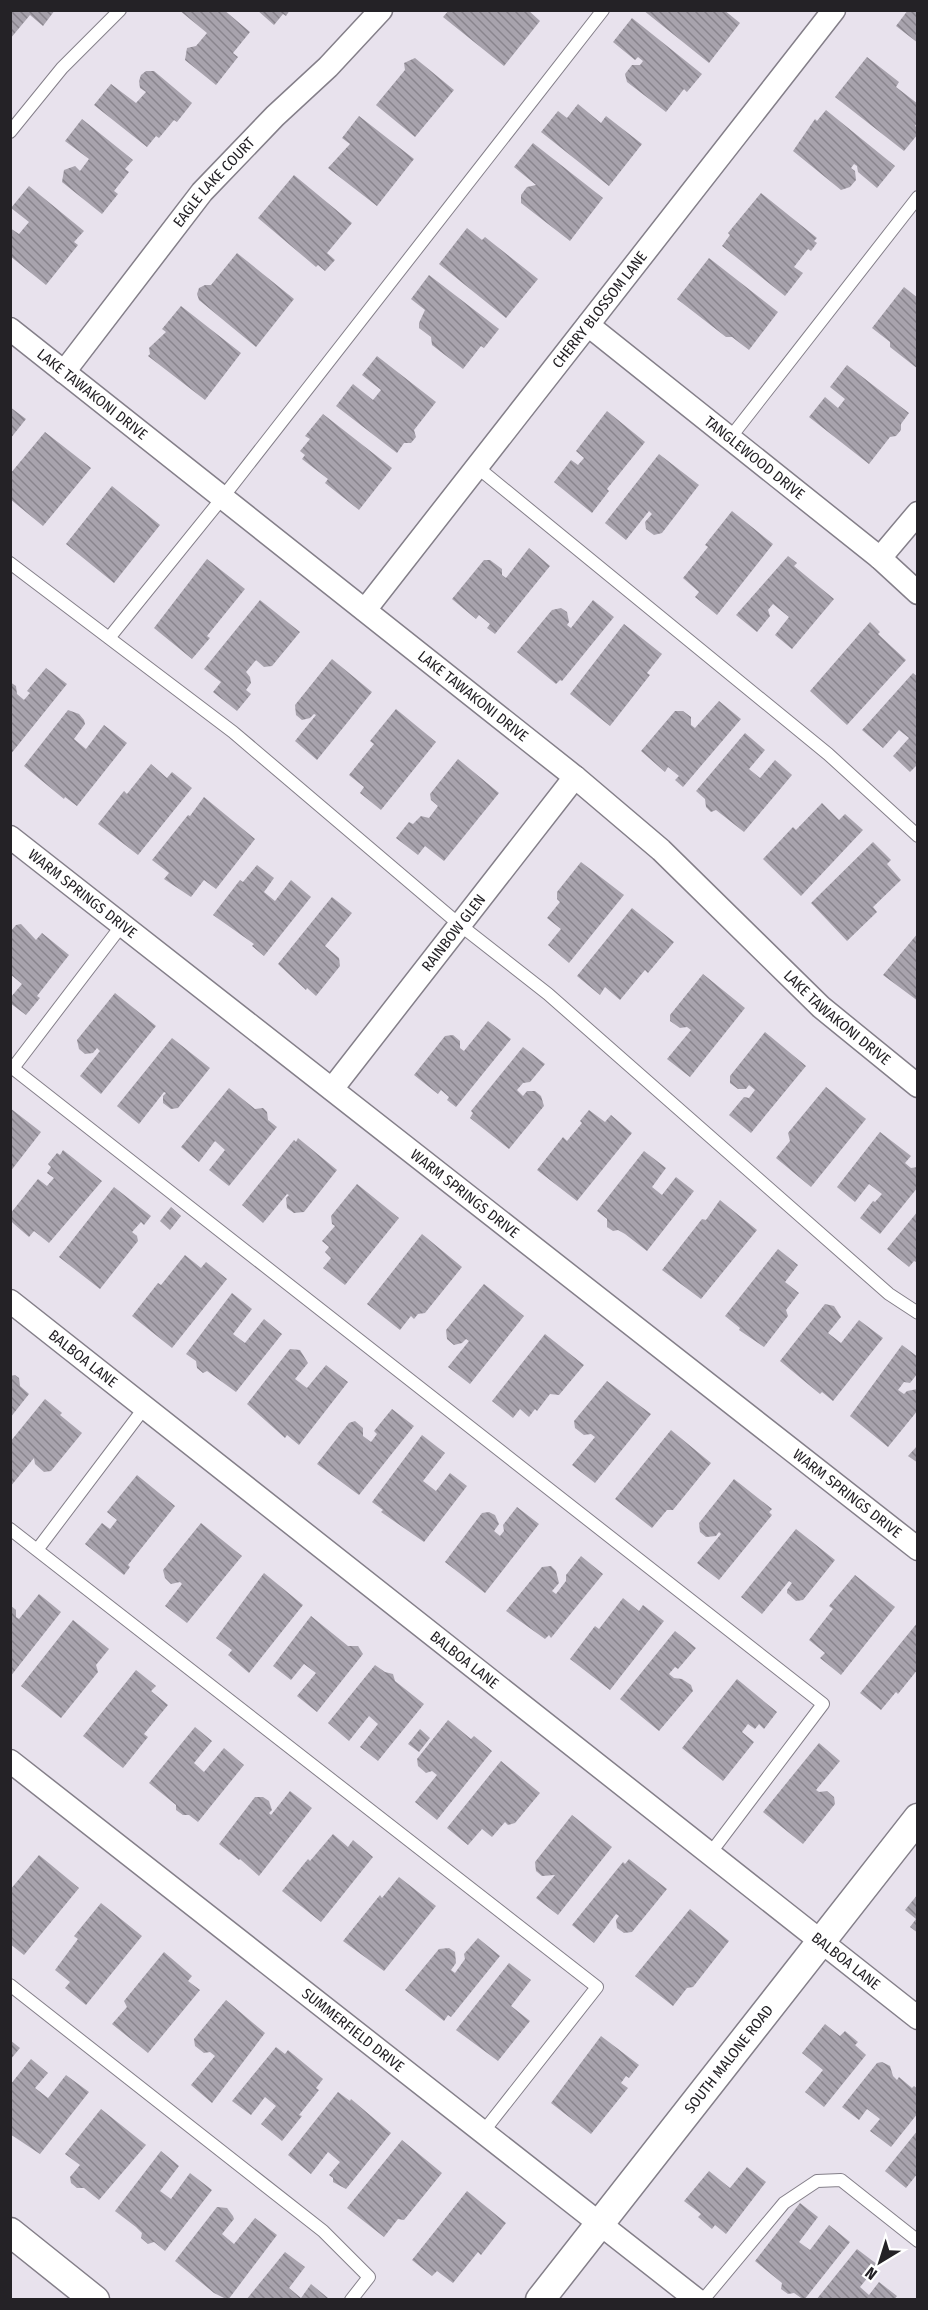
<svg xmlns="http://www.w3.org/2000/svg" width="928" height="2310" font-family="'Fira Sans Condensed',sans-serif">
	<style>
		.building { fill: url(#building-back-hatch) }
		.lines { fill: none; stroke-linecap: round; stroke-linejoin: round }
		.service-casing { stroke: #847f89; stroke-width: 14 }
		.minor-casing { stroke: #847f89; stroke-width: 25 }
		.tertiary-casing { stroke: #847f89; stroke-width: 31 }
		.service { stroke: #fff; stroke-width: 12 }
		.minor { stroke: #fff; stroke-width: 22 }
		.tertiary { stroke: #fff; stroke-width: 28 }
		.labels { text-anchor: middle; stroke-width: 5; stroke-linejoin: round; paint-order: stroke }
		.street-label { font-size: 15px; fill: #242226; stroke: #fff }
	</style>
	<defs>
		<pattern id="building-back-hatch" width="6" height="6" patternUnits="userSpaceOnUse" patternTransform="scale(1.5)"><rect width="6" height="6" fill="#a8a3ad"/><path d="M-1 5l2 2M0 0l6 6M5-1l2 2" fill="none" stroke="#89848d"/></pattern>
	</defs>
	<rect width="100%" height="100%" fill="#e8e2ed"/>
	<path class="building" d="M10,10H55L43,26L30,15L10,39Z
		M179,10H224L250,32L233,53L238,57L216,85L185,60L187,48L196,46L207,33Z
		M257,10H290L286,16L283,14L274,25Z
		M449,10H528L540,21L504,66L443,17Z
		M643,10H724L740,23L709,63Z
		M908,10H918V43L896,26Z
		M632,18L702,74L687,92L684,89L666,112L627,82L625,74L632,65H640L643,61L638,57L635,60L613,42Z
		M867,57L899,82L896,87L918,104V122L915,126L918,128V134L904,151L835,97Z
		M415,58L454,90L415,137L376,105L405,70L404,63Z
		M146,71H154L192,103L177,122L174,120L159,138L156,136L147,147L94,105L111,84L136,103L146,92L140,88L139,81L141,75Z
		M578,104L601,123L606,116L642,144L609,186L541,132L558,111L567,118Z
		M826,110L895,166L877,188L858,172L857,166L854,164L851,168L855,171L856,180L850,187L841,190L793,151L815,119L817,121Z
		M359,116L414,159L377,206L328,168L350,144L342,138Z
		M82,119L133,160L125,169L129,172L114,191L118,194L102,214L62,182L64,170L75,166L80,171L89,159L65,141Z
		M533,143L603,198L570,241L521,203V195L527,187L536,185L514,167Z
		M294,175L352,223L327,253L335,260L325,271L318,265L316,267L258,218Z
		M29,186L84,231L74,242L78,245L46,285L10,256V228L19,234L29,222L11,208Z
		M761,193L817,238L814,241L817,243L811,251L808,249L794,267L803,273L785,296L722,246L730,235L728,233Z
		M467,228L482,240L485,237L538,279L506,318L439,264Z
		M237,253L294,299L256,347L199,300L197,294L199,288L205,285H211Z
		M709,258L778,312L749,350L732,337H726L677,299Z
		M429,275L499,329L484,348L481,346L463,369L432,345L431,337L419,328V323L425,310L411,299Z
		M904,287L918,298V369L890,347V342L872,328Z
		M181,306L241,353L205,400L148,356L150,354L149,348L166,332L162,329Z
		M377,356L436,402L414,430L416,437L411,443H404L397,453L336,406L353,384L373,400L381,390L362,375Z
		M847,365L909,413L901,424V430L896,436L890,437L869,464L809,417L825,397L838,408L845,399L830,387Z
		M10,407L26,419L10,439Z
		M607,411L645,442L607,489L609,491L592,513L554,482L571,460L578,465L584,458L576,451Z
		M323,414L392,468L359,510L325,483L328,479L302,459L305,455L300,451L310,439L305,436Z
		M45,432L91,468L43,526L10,499V474Z
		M659,454L699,485L662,533L654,535L646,529L645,522L652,514L649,511L626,540L605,523Z
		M112,486L160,525L114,583L66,544Z
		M732,511L773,544L717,615L695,597L699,592L683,578L708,547L705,545Z
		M529,548L550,566L495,634L487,628L490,624L479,615L476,619L452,599L484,560H490L502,569V575L506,578Z
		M788,556L797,563L794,566L834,599L792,649L775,635L789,617L773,604L768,610L770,616L757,632L736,615Z
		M207,559L245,589L207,636L210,638L192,659L154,628Z
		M260,600L300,632L272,666L264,667L256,660L246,672L250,677L251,683L246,690L251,694L237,711L213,692L221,682L204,669Z
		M593,600L614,617L562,681L560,680L556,684L517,652L552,610L561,608L567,612L569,622L567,625L571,628Z
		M870,622L880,632L878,634L906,660L847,725L810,691Z
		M624,624L662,654L647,673L650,675L610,726L570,694Z
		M332,659L372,692L317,760L295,741L316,715L314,714L310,718L302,720L296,715L295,705Z
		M46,668L67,684L10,755V682L16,686L17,694L24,700L30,693L27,691Z
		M913,673L918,677V764L910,772L893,756L909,738L899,730L883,748L862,730Z
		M719,701L741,719L683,787L675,780L679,776L668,767L665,772L641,751L675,711H683L691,717V725L695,728Z
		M396,709L436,742L381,810L360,793L364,787L349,775L374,744L370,741Z
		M68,710L79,714L84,720L85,724L74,739L86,749L104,725L127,743L77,806L65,797L64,799L24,766Z
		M745,733L765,750L749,769L760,778L775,760L792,775L744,832L716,810L711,812L706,807L705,799L696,791Z
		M458,759L499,793L444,861L425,846L418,855L396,838L409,822L413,824L421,816L429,818L438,806L431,800L430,794Z
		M151,764L167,778L172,772L192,788L138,855L98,824L124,791L127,794Z
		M204,797L255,839L216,889L204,880L191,897L164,879L169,873L152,860L188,815L190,816Z
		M822,803L839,820L845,814L863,830L801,896L763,859L793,827L796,830Z
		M873,842L891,860L887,864L901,880L873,907L877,912L847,941L811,903Z
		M581,862L624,895L569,963L548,945L561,929L547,918L560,902L557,899V892Z
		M257,865L274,878L264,892L275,901L291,880L311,897L264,956L252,946L254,944L213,915L240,880L243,882Z
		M332,897L352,913L325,946L339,958L340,966L316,996L307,988L306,990L278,964Z
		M632,908L674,942L648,973L645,970L620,1000L605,987L600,995L577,976Z
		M21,924L36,940L42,933L69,955L37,996L40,998L26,1015L10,1003V998L22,984L10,974V932L16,925Z
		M918,933V1001L883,975Z
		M703,974L745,1008L690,1077L667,1059L691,1030L687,1027L680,1028L670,1021V1015Z
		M115,993L156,1026L101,1094L80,1076L100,1051L97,1048L93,1053L85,1054L79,1049L77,1040Z
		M488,1021L511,1039L456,1107L447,1100L449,1097L441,1090L438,1094L414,1075L445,1036L453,1035L460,1041V1048L464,1051Z
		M765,1032L806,1066L751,1133L729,1115L744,1097L749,1098L755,1090L749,1085L746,1089H738L730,1083V1076Z
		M172,1038L210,1068L178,1108L171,1109L163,1103V1096L166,1093L164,1092L139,1124L117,1106Z
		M523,1047L545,1064L530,1082L523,1083L517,1090L523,1096L527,1091H535L541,1096L544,1106L509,1149L470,1118L473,1113L471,1111Z
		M826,1087L866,1119L811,1187L776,1158L790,1141L788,1133Z
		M229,1088L255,1109L263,1108L267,1112L268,1120L277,1127L229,1186L209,1170L225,1150L215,1141L199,1162L181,1147Z
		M10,1108L41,1132L10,1172Z
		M589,1110L605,1122L611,1115L632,1133L577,1201L537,1170L563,1137L567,1141L582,1123L580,1121Z
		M880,1132L911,1156L905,1163L911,1168L918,1167V1187L880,1234L860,1218L873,1201L875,1202L882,1194L869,1184L855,1202L837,1187Z
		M298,1138L337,1170L304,1212L294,1213L287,1208L286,1198L289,1195L287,1194L263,1223L242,1205L294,1140L296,1142Z
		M63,1150L102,1181L49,1243L34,1231L29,1237L14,1224L10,1220V1214L38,1179L47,1186L54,1178L47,1173L51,1167L48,1164L57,1153L60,1155Z
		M644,1151L666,1168L652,1187L662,1195L676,1177L694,1191L647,1251L625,1234L618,1230L613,1231L607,1227V1219L597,1211Z
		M357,1184L399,1218L345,1285L323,1268L331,1258L325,1252L329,1247L322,1241L335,1226L332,1224L331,1216Z
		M114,1187L151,1216L144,1225L141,1222L132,1232L137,1236L138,1241L100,1289L59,1257Z
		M720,1200L757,1230L701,1299L662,1270L702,1219L706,1220Z
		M171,1207L181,1216L170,1230L160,1221Z
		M918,1211V1263L914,1261L909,1267L887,1249Z
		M422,1234L462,1267L425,1313L418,1314L414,1319L411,1316L400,1330L367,1304Z
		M778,1249L798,1265L785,1282L799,1293L786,1310L788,1316L764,1347L739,1330L740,1328L725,1316Z
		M185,1255L201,1268L206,1262L227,1279L172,1348L132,1316L158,1283L161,1285Z
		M484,1284L524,1316L470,1384L448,1367L469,1341L466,1339L462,1343L454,1345L447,1339L446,1330Z
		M232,1293L252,1309L233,1334L245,1343L264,1319L282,1334L236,1392L207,1371L203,1373L197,1368L196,1361L186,1354Z
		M825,1304L834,1306L841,1317L828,1333L841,1343L859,1320L883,1338L833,1401L822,1392L820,1394L780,1361Z
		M545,1334L584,1365L559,1395L550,1394L537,1411L535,1409L529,1417L520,1409L513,1418L492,1401Z
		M902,1345L918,1357V1373L910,1383L904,1382L898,1390L904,1394L907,1391L918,1389V1410L888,1447L850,1416Z
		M290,1349L300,1350L308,1363L295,1379L307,1388L326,1365L348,1382L299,1445L287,1435L285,1438L247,1404Z
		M15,1375L19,1378L20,1386L29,1394L10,1418V1376Z
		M607,1381L651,1414L595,1483L572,1465L595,1437L591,1434L584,1435L575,1428L574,1421Z
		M45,1399L62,1413L60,1415L82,1433L51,1471L44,1472L35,1464L34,1458L10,1487V1442Z
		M392,1409L414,1426L359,1495L317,1464L349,1423L355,1421L363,1428V1436L371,1442L377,1434L374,1431Z
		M671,1430L711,1463L673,1510H667L652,1528L615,1499Z
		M422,1435L445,1453L423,1481L436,1491L450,1473L467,1486L424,1542L381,1512L383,1510L372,1502Z
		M918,1445V1463L908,1456Z
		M137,1475L175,1506L128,1565L130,1567L124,1575L85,1544L102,1523L110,1529L117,1520L107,1512Z
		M734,1479L772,1509L769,1512L772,1515L719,1580L697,1563L721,1534L719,1532L716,1536L706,1537L700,1532L699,1523Z
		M517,1507L539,1524L485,1593L445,1562L482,1513L489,1512L495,1515L499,1524L494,1531L500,1536L504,1531L503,1525Z
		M201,1523L242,1556L187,1623L165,1606L182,1584L180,1582L171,1584L165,1578L163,1570Z
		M796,1529L835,1560L803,1600L796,1601L787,1593V1590L792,1583L789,1581L762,1614L741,1597Z
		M581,1556L603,1574L551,1638L549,1635L545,1639L506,1611L542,1567L551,1566L556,1571L559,1583L552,1591L556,1594L566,1581V1575Z
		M264,1573L303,1605L249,1673L228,1655L232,1650L216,1638Z
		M855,1575L895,1607L841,1675L820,1658L825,1653L809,1640L833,1609L829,1606Z
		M39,1594L61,1612L10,1677V1605L16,1610V1617L19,1619Z
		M623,1598L639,1611L643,1605L664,1621L610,1690L570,1659L595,1626L599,1629Z
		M311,1616L348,1646H358L363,1654L317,1712L297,1696L316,1673L304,1664L291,1680L273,1666Z
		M73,1620L109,1649L96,1665L98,1672L61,1718L21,1686Z
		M918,1622V1669L898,1694L896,1692L881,1710L860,1693Z
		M675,1631L696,1648L678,1669L675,1667L669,1674L674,1678L682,1679L691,1685L693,1691L659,1731L620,1699Z
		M375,1665L385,1672L393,1674L395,1681L424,1704L378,1761L360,1747L378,1724L369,1716L349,1741L328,1723Z
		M136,1670L156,1686L151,1691L168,1705L144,1734L148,1737L123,1768L83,1736Z
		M737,1679L777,1712L764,1729L759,1724L755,1729L748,1724L742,1732L754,1742L723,1781L682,1748Z
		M448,1720L471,1739L474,1736L492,1751L437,1820L415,1802L437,1775L432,1771L426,1773L418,1766L417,1759Z
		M195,1727L212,1741L194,1763L204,1772L224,1748L244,1765L198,1822L189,1815H183L176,1810V1805L149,1783Z
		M420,1729L430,1738L419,1752L408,1744Z
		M819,1743L840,1761L816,1790L819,1792L827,1791L834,1797L835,1804L803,1844L763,1812Z
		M501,1761L540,1793L515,1823L508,1825L505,1822L492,1837L482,1829L468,1845L447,1828Z
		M290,1791L312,1808L259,1876L240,1859L239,1860L219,1844L255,1797H263L269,1801L272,1810L269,1813L271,1815Z
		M572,1815L612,1847L558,1915L536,1898L555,1875L542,1876L536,1871L535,1862Z
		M333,1834L348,1847L353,1840L373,1857L321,1922L282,1891L308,1859L310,1861Z
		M39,1855L79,1888L24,1955L10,1944V1890Z
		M629,1859L667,1889L632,1932L624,1933L617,1928L616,1920L619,1916L616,1914L594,1943L572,1925L623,1862L625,1864Z
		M399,1877L436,1906L384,1971L343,1941L380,1895L382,1898Z
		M918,1894V1933L910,1927L916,1919L905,1910Z
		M101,1903L142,1936L86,2005L65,1988L70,1982L55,1970L78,1939L74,1936Z
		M690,1909L729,1941L693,1987L687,1988L673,2006L635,1976Z
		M478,1938L500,1956L451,2017L448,2015L444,2021L405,1990L439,1949L449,1948L455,1952L456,1963L451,1970L455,1973L465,1959L464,1954Z
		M164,1952L192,1976L188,1981L200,1990L148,2053L112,2024L127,2007L124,2001Z
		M509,1963L531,1980L511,2006L530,2021L498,2061L456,2030Z
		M226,2000L265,2033L212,2103L191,2085L215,2056L210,2052L204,2053L195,2046L194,2039Z
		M825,2024L840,2036L845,2031L858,2042L855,2045L866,2055L824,2107L805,2092L823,2070L802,2053Z
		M601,2036L639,2065L629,2078L626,2076L621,2083L628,2088L591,2134L551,2103Z
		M10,2040L20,2048L10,2060Z
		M276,2047L285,2054L288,2050L323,2079L316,2088L319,2090L299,2115L302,2116L282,2141L261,2124L276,2106L265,2097L251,2115L232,2101Z
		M31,2059L48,2073L35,2088L48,2098L66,2075L89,2092L40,2154L10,2134V2085Z
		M882,2062L890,2066L893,2076L897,2080L899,2077L912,2088L914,2086L918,2089V2113L891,2147L870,2131L880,2119L867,2109L859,2120L842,2107L877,2063Z
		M338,2092L350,2101L351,2099L391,2133L346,2189L333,2182V2178L329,2175L340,2162L328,2152L311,2174L288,2155Z
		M101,2109L146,2145L99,2200L84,2188H77L71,2183L70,2177L80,2165L65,2154Z
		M918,2130V2173L906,2188L885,2171Z
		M402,2140L442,2173L404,2220L398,2219L384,2237L347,2208Z
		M161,2151L179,2166L160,2191L171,2199L190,2173L212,2190L165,2251L154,2242L148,2244L141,2238L142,2233L136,2227L115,2211Z
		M747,2167L766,2182L726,2234L715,2225L712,2229L698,2217L701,2214L684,2201L709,2171L730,2188Z
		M467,2191L506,2223L481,2255L478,2252L453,2283L437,2271L432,2276L412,2260Z
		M800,2203L818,2217L799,2242L810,2250L829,2225L850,2242L804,2300L794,2293L788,2294L781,2289L782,2283L755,2261Z
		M217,2207L227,2208L233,2216L234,2219L222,2234L234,2244L255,2218L277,2235L228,2300L214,2293L175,2261Z
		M857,2249L878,2265L860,2287L869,2295L879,2282L897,2296L894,2300H816Z
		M285,2252L305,2267L289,2288L301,2298L311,2284L328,2298L327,2300H246Z"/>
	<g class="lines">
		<g class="service-casing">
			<path id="service" d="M10,132L62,68L120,10
				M730,438L918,197
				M477,467L828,754L918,836
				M10,563L233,732L460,925L548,994L889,1294L918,1313
				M109,638L223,497L603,10
				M10,1066L823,1704L709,1855
				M13,1068L122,925
				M10,1529L597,1987L483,2132
				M37,1550L145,1407
				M10,1985L323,2231L369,2277L351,2300
				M703,2300L784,2203L817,2181L841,2180L918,2241"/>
		</g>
		<g class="minor-casing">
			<g id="minor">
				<path id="s1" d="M588,325L880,558L918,593"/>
				<path id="s2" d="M10,329L575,777L661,850L821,1007L918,1086"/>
				<path id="s3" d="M64,372L202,192L275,116L328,67L381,10"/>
				<path d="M880,558L918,513"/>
				<path id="s4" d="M365,610L834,10"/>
				<path id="s5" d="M10,837L918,1549"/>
				<path id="s6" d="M332,1089L575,777"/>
				<path id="s7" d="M10,1301L918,2018"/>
				<path id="s8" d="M10,1761L697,2300"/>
			</g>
		</g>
		<g class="tertiary-casing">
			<g id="tertiary">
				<path d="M10,2232L95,2300"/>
				<path id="s9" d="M540,2300L918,1818"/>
			</g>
		</g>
		<use href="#service" class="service"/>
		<use href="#minor" class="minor"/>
		<use href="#tertiary" class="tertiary"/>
	</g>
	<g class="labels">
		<g class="street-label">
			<text dy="5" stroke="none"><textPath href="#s3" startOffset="242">EAGLE LAKE COURT</textPath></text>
			<text dy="5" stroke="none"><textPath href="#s4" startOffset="381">CHERRY BLOSSOM LANE</textPath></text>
			<text dy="5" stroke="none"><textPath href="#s2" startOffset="105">LAKE TAWAKONI DRIVE</textPath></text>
			<text dy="5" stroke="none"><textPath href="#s1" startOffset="213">TANGLEWOOD DRIVE</textPath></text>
			<text dy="5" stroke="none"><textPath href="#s2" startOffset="591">LAKE TAWAKONI DRIVE</textPath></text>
			<text dy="5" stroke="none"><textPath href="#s5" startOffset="92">WARM SPRINGS DRIVE</textPath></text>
			<text dy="5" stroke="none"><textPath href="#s6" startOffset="198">RAINBOW GLEN</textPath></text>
			<text dy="5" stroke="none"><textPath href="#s2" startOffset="1077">LAKE TAWAKONI DRIVE</textPath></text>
			<text dy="5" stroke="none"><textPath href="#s5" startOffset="578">WARM SPRINGS DRIVE</textPath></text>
			<text dy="5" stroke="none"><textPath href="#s7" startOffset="93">BALBOA LANE</textPath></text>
			<text dy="5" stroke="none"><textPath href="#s5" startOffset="1064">WARM SPRINGS DRIVE</textPath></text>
			<text dy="5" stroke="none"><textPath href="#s7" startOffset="579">BALBOA LANE</textPath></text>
			<text dy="5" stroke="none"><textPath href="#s7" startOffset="1065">BALBOA LANE</textPath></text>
			<text dy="5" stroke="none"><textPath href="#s8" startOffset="436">SUMMERFIELD DRIVE</textPath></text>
			<text dy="5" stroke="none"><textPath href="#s9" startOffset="306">SOUTH MALONE ROAD</textPath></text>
		</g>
	</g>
	<rect width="928" height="2310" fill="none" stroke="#242226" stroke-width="24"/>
	<g transform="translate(880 2262) rotate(218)" stroke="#ffffff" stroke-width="4.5" paint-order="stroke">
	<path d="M0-4.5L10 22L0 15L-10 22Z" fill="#242226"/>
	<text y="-9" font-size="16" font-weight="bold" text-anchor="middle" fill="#242226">N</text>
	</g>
</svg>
